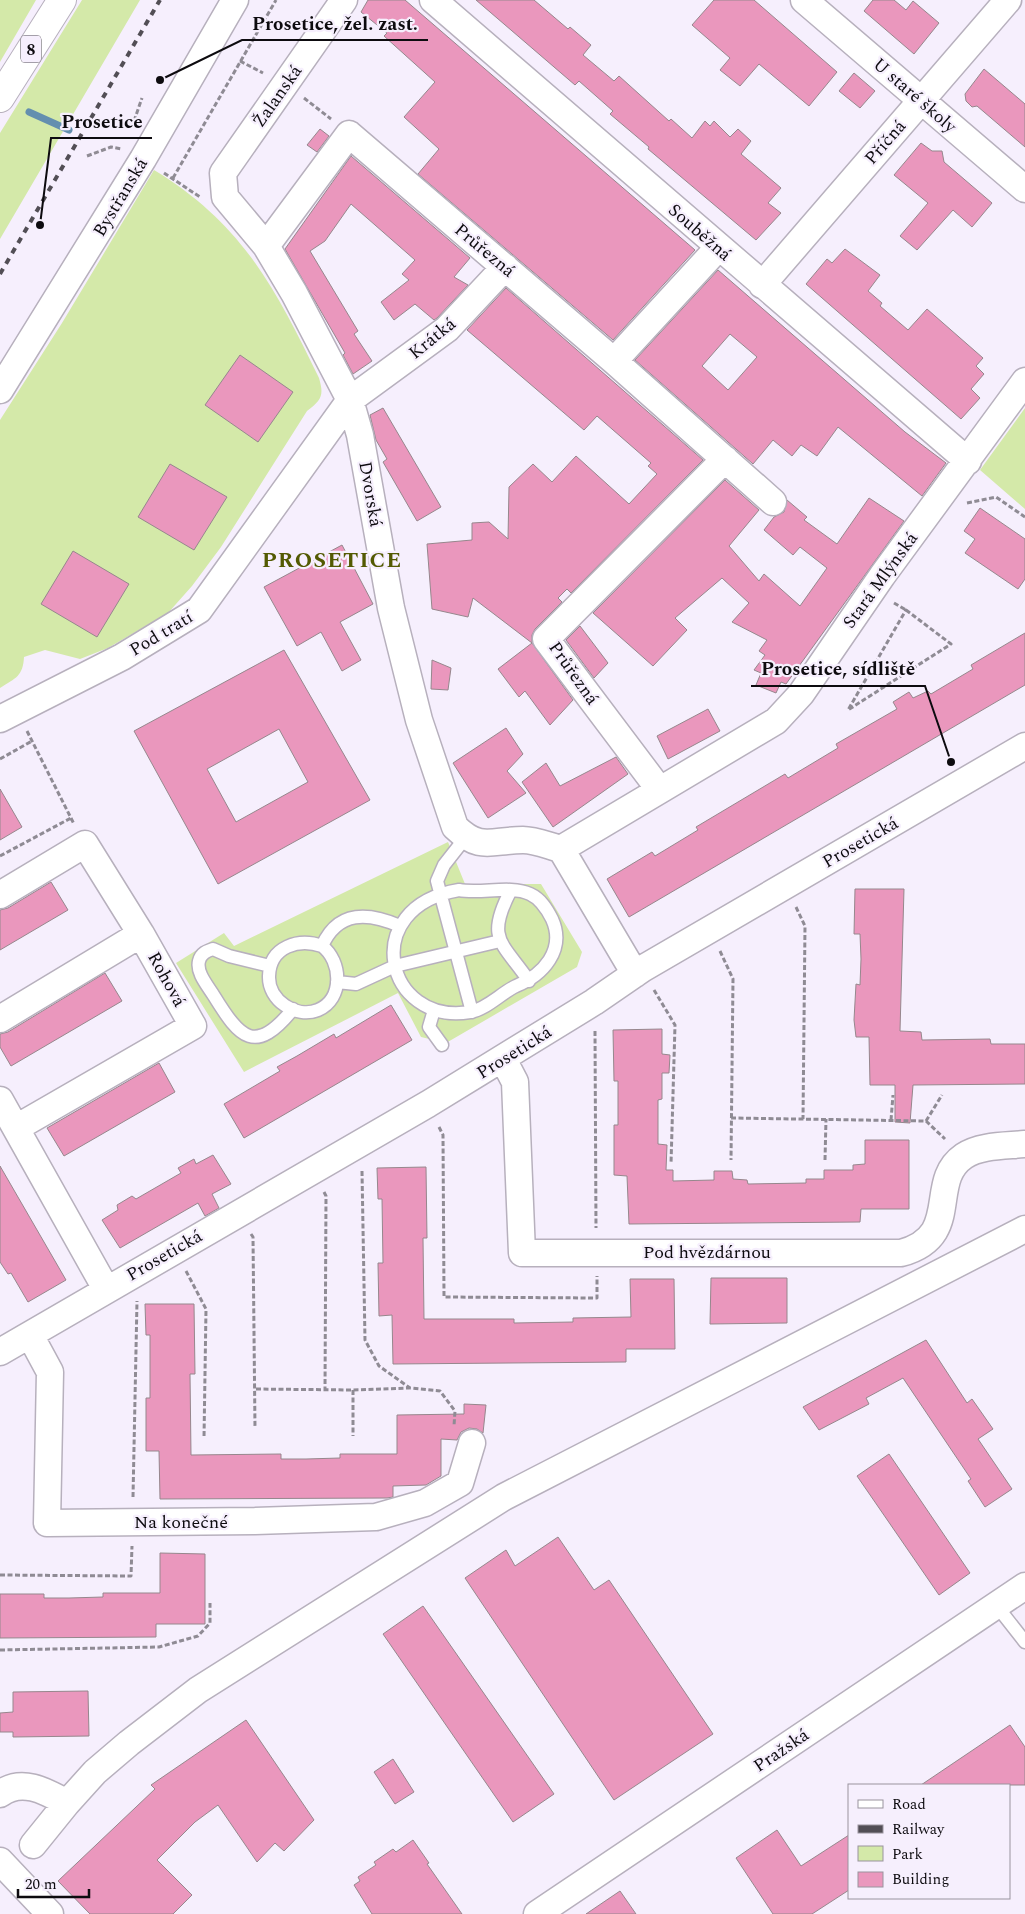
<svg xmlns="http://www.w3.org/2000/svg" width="1025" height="1914" font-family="Spectral,serif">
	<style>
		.green { fill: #d4e9a9 }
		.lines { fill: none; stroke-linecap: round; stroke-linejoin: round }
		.stream { stroke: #648faf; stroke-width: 7 }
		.building { fill: #ea97bd; stroke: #96878d; fill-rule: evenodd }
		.service-casing { stroke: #b7b0bd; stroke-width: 15 }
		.minor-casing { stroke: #b7b0bd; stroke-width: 29 }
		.primary-casing { stroke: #b7b0bd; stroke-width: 30 }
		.path { stroke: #8f8b94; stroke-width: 3; stroke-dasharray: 5 2.5; stroke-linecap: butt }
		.service { stroke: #fff; stroke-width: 12 }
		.minor { stroke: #fff; stroke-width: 26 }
		.primary { stroke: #fff; stroke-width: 28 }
		.rail { stroke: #524e55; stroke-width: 4; stroke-dasharray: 6 6; stroke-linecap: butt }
		.labels { text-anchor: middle; stroke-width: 4.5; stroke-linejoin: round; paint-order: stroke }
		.shield { fill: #f6effd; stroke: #534f56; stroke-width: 1 }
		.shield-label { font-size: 16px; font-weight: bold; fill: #0d0b0f }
		.street-label { font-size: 18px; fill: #0d0b0f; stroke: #f6effd }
		.district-label { font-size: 22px; font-weight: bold; letter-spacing: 1px; fill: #535a02; stroke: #f6effd }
		.leader { fill: none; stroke: #0d0b0f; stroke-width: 2 }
		.callout-dot { fill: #0d0b0f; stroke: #f6effd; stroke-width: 2 }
		.callout-label { font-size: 19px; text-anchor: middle; font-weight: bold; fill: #0d0b0f; stroke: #f6effd; stroke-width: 4.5; stroke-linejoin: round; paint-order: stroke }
	</style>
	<rect width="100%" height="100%" fill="#f6effd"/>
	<path class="green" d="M0,0H36L0,62Z
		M82,0H140L0,239V133Z
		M154,170C243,224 275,288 319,378C324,395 322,400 307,411L221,547L192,586L168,613L108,648L80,659L45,650L24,657C23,676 16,678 0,688V420L62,323Z
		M1025,408V509L980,470Z
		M448,842L465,884H541L582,952L577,967L446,1043L421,1037L398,993L244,1072L176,963L224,933L234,946Z"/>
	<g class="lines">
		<path class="stream" d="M29,112L69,130"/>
	</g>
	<path class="building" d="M368,0H405L695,250L613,340L418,174L439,149L404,117L435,82L384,36L387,33L361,12Z
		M476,0H534L568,29L570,27L591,45L583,55L614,81L619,76L669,121L671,119L692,138L705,121L710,126L714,121L730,137L738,129L751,141L741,154L781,188L768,203L781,213L756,240L648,149L649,147L610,114L613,111L579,81L575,85Z
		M714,0H754L837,72L809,106L759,64L740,86L720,70L730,58L692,25Z
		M873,0H894L906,10L913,1L939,23L914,54L864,11Z
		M984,69L1025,104V147L977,106L972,107L966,101L965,94Z
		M854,73L875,91L860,108L839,91Z
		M320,129L329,136L317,152L307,145Z
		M921,143L932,151H942L944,162L992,203L972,227L953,210L917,250L900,236L928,203L894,175Z
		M351,156L470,258L454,277L468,285L437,318L434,320L415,304L394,320L381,302L409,280L402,274L415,260L351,204L325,241L310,251L358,331L354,334L372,361L353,374L343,355L345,353L285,249Z
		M845,249L880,275L868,291L882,303L880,306L908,330L927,309L983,358L976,366L984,374L971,389L980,398L961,419L806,284L827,259L832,263Z
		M718,270L905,432L946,463L922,496L838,427L817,456L801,445L792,456L773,440L753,464L635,360ZM730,334L757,357L728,390L702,366Z
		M506,288L703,460L571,593L567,589L558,598L562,602L535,629L532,635V643L473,598L468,617L432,609L427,544L472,540V523L489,522L508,539L509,487L533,464L552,482L576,456L629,504L657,474L648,466L651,463L597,416L584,430L467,330Z
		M240,355L293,392L258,442L205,405Z
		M383,408L441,507L417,521L383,462L387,459L376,440L370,415Z
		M170,464L227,497L194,550L138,517Z
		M725,480L759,510L729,546L759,581L764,574L800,606L827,568L800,547L793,555L764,530L774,517L784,512L787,500L807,517L804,520L837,544L869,498L904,521L786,684L781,682L776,693L756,685L761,673L754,670L765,655L759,651L767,640L732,622L749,603L722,578L675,618L687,630L653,666L593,613Z
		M980,508L1025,539V579L1018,589L965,553L975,539L964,531Z
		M342,545L373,604L340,622L361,660L342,671L321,632L297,646L264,587Z
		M73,551L129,584L97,637L41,604Z
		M580,626L608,663L594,678L566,640Z
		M1025,633V685L629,917L607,879L652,852L655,856L698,830L696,827L785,774L788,778L838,748L836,744L897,709L893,702L909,692L913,698L928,691L931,694L973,669L971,665Z
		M532,643L573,700L550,725L525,691L519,697L498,669Z
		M284,650L370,800L218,884L134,731ZM279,729L308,782L236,822L207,769Z
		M432,660L451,668L448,690L431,689Z
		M708,709L720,731L668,759L657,736Z
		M506,728L523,754L507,771L526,793L488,818L453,763Z
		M616,757L628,774L553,827L522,782L546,763L560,786Z
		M0,789L22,827L0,840Z
		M51,882L68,910L0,950V910L8,908Z
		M855,889H904L900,1031L921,1032L922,1040L990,1039L991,1044H1025V1084L913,1085L910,1123L895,1122V1085H870L869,1037H856L854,1020L856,984L860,985L861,959L860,934H854Z
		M105,973L122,1001L11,1066L0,1047V1034L8,1032Z
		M391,1005L412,1040L244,1138L224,1104L280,1071L277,1067L297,1056L334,1034L336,1038Z
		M662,1029V1054L670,1055L669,1073H662V1099L658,1100V1144L667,1145L666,1170H673V1181L714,1180V1171H732L733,1179L747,1180L748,1184L806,1183V1179H824V1170H853V1165L865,1164V1140H909V1209H861L860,1222L629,1224L627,1176L614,1175V1125H618V1081H614L613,1030Z
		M159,1063L175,1092L64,1156L47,1128Z
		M213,1155L231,1184L212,1194L219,1208L205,1216L198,1203L120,1248L102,1220L118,1210L117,1205L132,1196L136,1199L181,1173L178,1168L194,1159L196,1164Z
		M0,1166L66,1280L28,1302L11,1273L8,1274L0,1262Z
		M426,1167L427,1238H423L424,1319H514V1323L573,1322V1318L631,1317L630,1279H674L675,1349H626V1362L393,1364L392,1315L379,1316L378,1263H383L382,1199H378L377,1168Z
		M711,1278H787V1323L710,1324Z
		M145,1304H194L195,1374H190L191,1455L281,1454V1459H306L340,1458V1454H397V1415L464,1414V1404L486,1405L483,1433L477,1429L469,1428L461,1432L457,1440L441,1439V1476L426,1485L393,1486V1497L387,1498L160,1499L159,1451H146V1398H150V1335H146Z
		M926,1340L967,1403L972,1399L993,1429L978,1439L1012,1489L985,1507L968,1481L971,1479L903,1378L866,1398L869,1404L819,1430L803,1407Z
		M889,1454L970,1573L939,1595L857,1476Z
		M558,1537L594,1590L609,1580L713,1734L614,1800L465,1578L506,1550L515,1566Z
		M160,1553L205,1554V1624H156V1637L0,1638V1594H44V1598H69L103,1597V1593H160Z
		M423,1606L554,1794L513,1822L383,1634Z
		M88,1691L89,1736L13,1737V1732H0V1713L13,1712V1692Z
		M246,1720L314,1820L284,1851L275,1843L257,1862L218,1805L195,1822L157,1860L192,1895L173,1914H90L58,1881L155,1789L151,1785Z
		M1010,1725L1025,1747V1785H921Z
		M393,1759L414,1792L395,1804L374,1772Z
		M777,1830L801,1866L849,1835V1890L812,1914H773L736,1858Z
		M413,1840L429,1863L427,1864L462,1914H372L354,1885L360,1881L358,1877L376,1865L374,1862L393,1849L396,1852Z
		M620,1891L636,1914H586Z"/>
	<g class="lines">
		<g class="service-casing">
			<path id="service" d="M466,837L444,865L437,881L472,1012
				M459,890C481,894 511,885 530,894C541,899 547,909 552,919C566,950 543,975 516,986C501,993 487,1009 470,1012C385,1026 357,907 459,890Z
				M511,890C485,939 502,942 529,981
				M322,946C342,961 344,999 318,1010C296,1019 268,1000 269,976C270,946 299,938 322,946C338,910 368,912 400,926
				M270,966L229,956L213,949C207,951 201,953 199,961C196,973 208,986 214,996C240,1038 255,1056 293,1009
				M337,982L356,984L395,966L500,941
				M434,1010L429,1027L442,1045
				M996,1605L1025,1642"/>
		</g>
		<g class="minor-casing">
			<path id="minor" d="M344,0L223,173L225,197L266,246L294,293L350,400L360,435L391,608L419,720L455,827C481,852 491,840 523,840C535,840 549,846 561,849
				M433,0L968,461
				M804,0L1025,189
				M266,246L349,134L614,361L773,502
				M762,285L1008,0
				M614,361L718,248
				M0,390L143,159L235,0
				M0,719L122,657L199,610L350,400L447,329L505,267
				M659,789L546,639L725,459
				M561,849L776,721L801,694L882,576L1025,381
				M561,849L635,974
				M0,895L85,844L141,934L193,1026L16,1128
				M0,1019L141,934
				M503,1059L515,1082L522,1253H901C964,1236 926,1182 964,1156C980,1145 1006,1146 1025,1144
				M0,1100L106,1289
				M30,1335L50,1372L47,1523L255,1521L376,1517L425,1503L460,1483L472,1443
				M0,1352L428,1104L594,1002L642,969L1025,746
				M0,1794C22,1777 47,1792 67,1803L95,1772L129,1743L198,1690L504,1497L1025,1229
				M33,1845L67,1803
				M0,1861L50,1914
				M537,1914L1025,1586"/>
		</g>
		<g class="primary-casing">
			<path id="primary" d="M0,98L62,0"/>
		</g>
		<path class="path" d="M240,61L263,73
			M304,98L331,119
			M134,121L142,98
			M87,156L111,147L122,149
			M164,173L200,197
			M173,178L276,0
			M967,503L996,497L1025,517
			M894,603L906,610
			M906,610L951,644L848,710Z
			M27,731L74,824
			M0,759L32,741
			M0,856L71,818
			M796,907L805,926L803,1119
			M720,951L733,979L731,1160
			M654,990L675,1025L671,1164
			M595,1031L596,1228
			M731,1118L926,1121L945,1139
			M891,1120L893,1095
			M926,1121L942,1095
			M439,1127L443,1135L444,1297L597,1298V1276
			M825,1160L826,1119
			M362,1171L365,1340L379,1366L410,1388L440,1391L455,1411L454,1426
			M324,1192L326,1196L325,1390
			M251,1234L253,1237L255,1428
			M186,1271L206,1309L204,1438
			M256,1389L353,1390L409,1388
			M353,1390V1436
			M133,1497L137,1301
			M0,1575L131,1576L132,1546
			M0,1650L159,1647L198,1636L210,1623V1603"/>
		<use href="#service" class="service"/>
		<use href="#minor" class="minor"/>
		<use href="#primary" class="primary"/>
		<path class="rail" d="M0,274L160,0"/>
	</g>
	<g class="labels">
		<rect class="shield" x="21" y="35.5" width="20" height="27" rx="4"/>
		<g class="shield-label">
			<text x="31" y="55">8</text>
		</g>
		<g class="street-label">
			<text transform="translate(915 95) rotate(41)" y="6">U staré školy</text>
			<text transform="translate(277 96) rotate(-55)" y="6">Žalanská</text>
			<text transform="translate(885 142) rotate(-49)" y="6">Příčná</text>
			<text transform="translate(120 197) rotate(-59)" y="6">Bystřanská</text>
			<text transform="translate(700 232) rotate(41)" y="6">Souběžná</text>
			<text transform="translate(485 250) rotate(40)" y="6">Průřezná</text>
			<text transform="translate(432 338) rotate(-39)" y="6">Krátká</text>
			<text transform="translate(371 494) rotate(80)" y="6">Dvorská</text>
			<text transform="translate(880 580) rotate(-54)" y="6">Stará Mlýnská</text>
			<text transform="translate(161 633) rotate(-31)" y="6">Pod tratí</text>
			<text transform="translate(574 673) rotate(55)" y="6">Průřezná</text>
			<text transform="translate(860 842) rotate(-30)" y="6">Prosetická</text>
			<text transform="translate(167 979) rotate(61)" y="6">Rohová</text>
			<text transform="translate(514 1052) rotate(-32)" y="6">Prosetická</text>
			<text x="707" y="1258">Pod hvězdárnou</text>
			<text transform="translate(164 1255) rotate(-30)" y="6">Prosetická</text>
			<text x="181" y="1528">Na konečné</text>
			<text transform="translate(781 1750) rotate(-34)" y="6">Pražská</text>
		</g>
		<g class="district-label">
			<text x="332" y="567">PROSETICE</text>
		</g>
	</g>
	<path class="leader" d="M160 80L242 40H428M40 225L51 138H152M951 762L925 686H751"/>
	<g class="callout-dot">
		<circle cx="160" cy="80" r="5"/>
		<circle cx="40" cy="225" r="5"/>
		<circle cx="951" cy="762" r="5"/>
	</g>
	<g class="callout-label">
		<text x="335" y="30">Prosetice, žel. zast.</text>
		<text x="102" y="128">Prosetice</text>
		<text x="838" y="675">Prosetice, sídliště</text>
	</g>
	<rect x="848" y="1784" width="162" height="115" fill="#f6effd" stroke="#99949e"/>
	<rect x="858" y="1800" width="25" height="8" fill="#ffffff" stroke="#99949e"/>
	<text x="892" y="1809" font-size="15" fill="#0d0b0f">Road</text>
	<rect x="858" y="1825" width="25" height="8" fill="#524e55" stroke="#99949e"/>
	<text x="892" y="1834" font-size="15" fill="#0d0b0f">Railway</text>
	<rect x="858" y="1846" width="25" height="15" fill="#d4e9a9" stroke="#99949e"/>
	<text x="892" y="1859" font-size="15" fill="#0d0b0f">Park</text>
	<rect x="858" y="1872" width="25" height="15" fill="#ea97bd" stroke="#99949e"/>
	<text x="892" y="1884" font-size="15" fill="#0d0b0f">Building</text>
	<path d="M18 1889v8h71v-8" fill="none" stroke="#0d0b0f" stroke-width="2.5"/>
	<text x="25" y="1889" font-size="15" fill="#0d0b0f" stroke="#f6effd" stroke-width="4" paint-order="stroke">20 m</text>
</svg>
